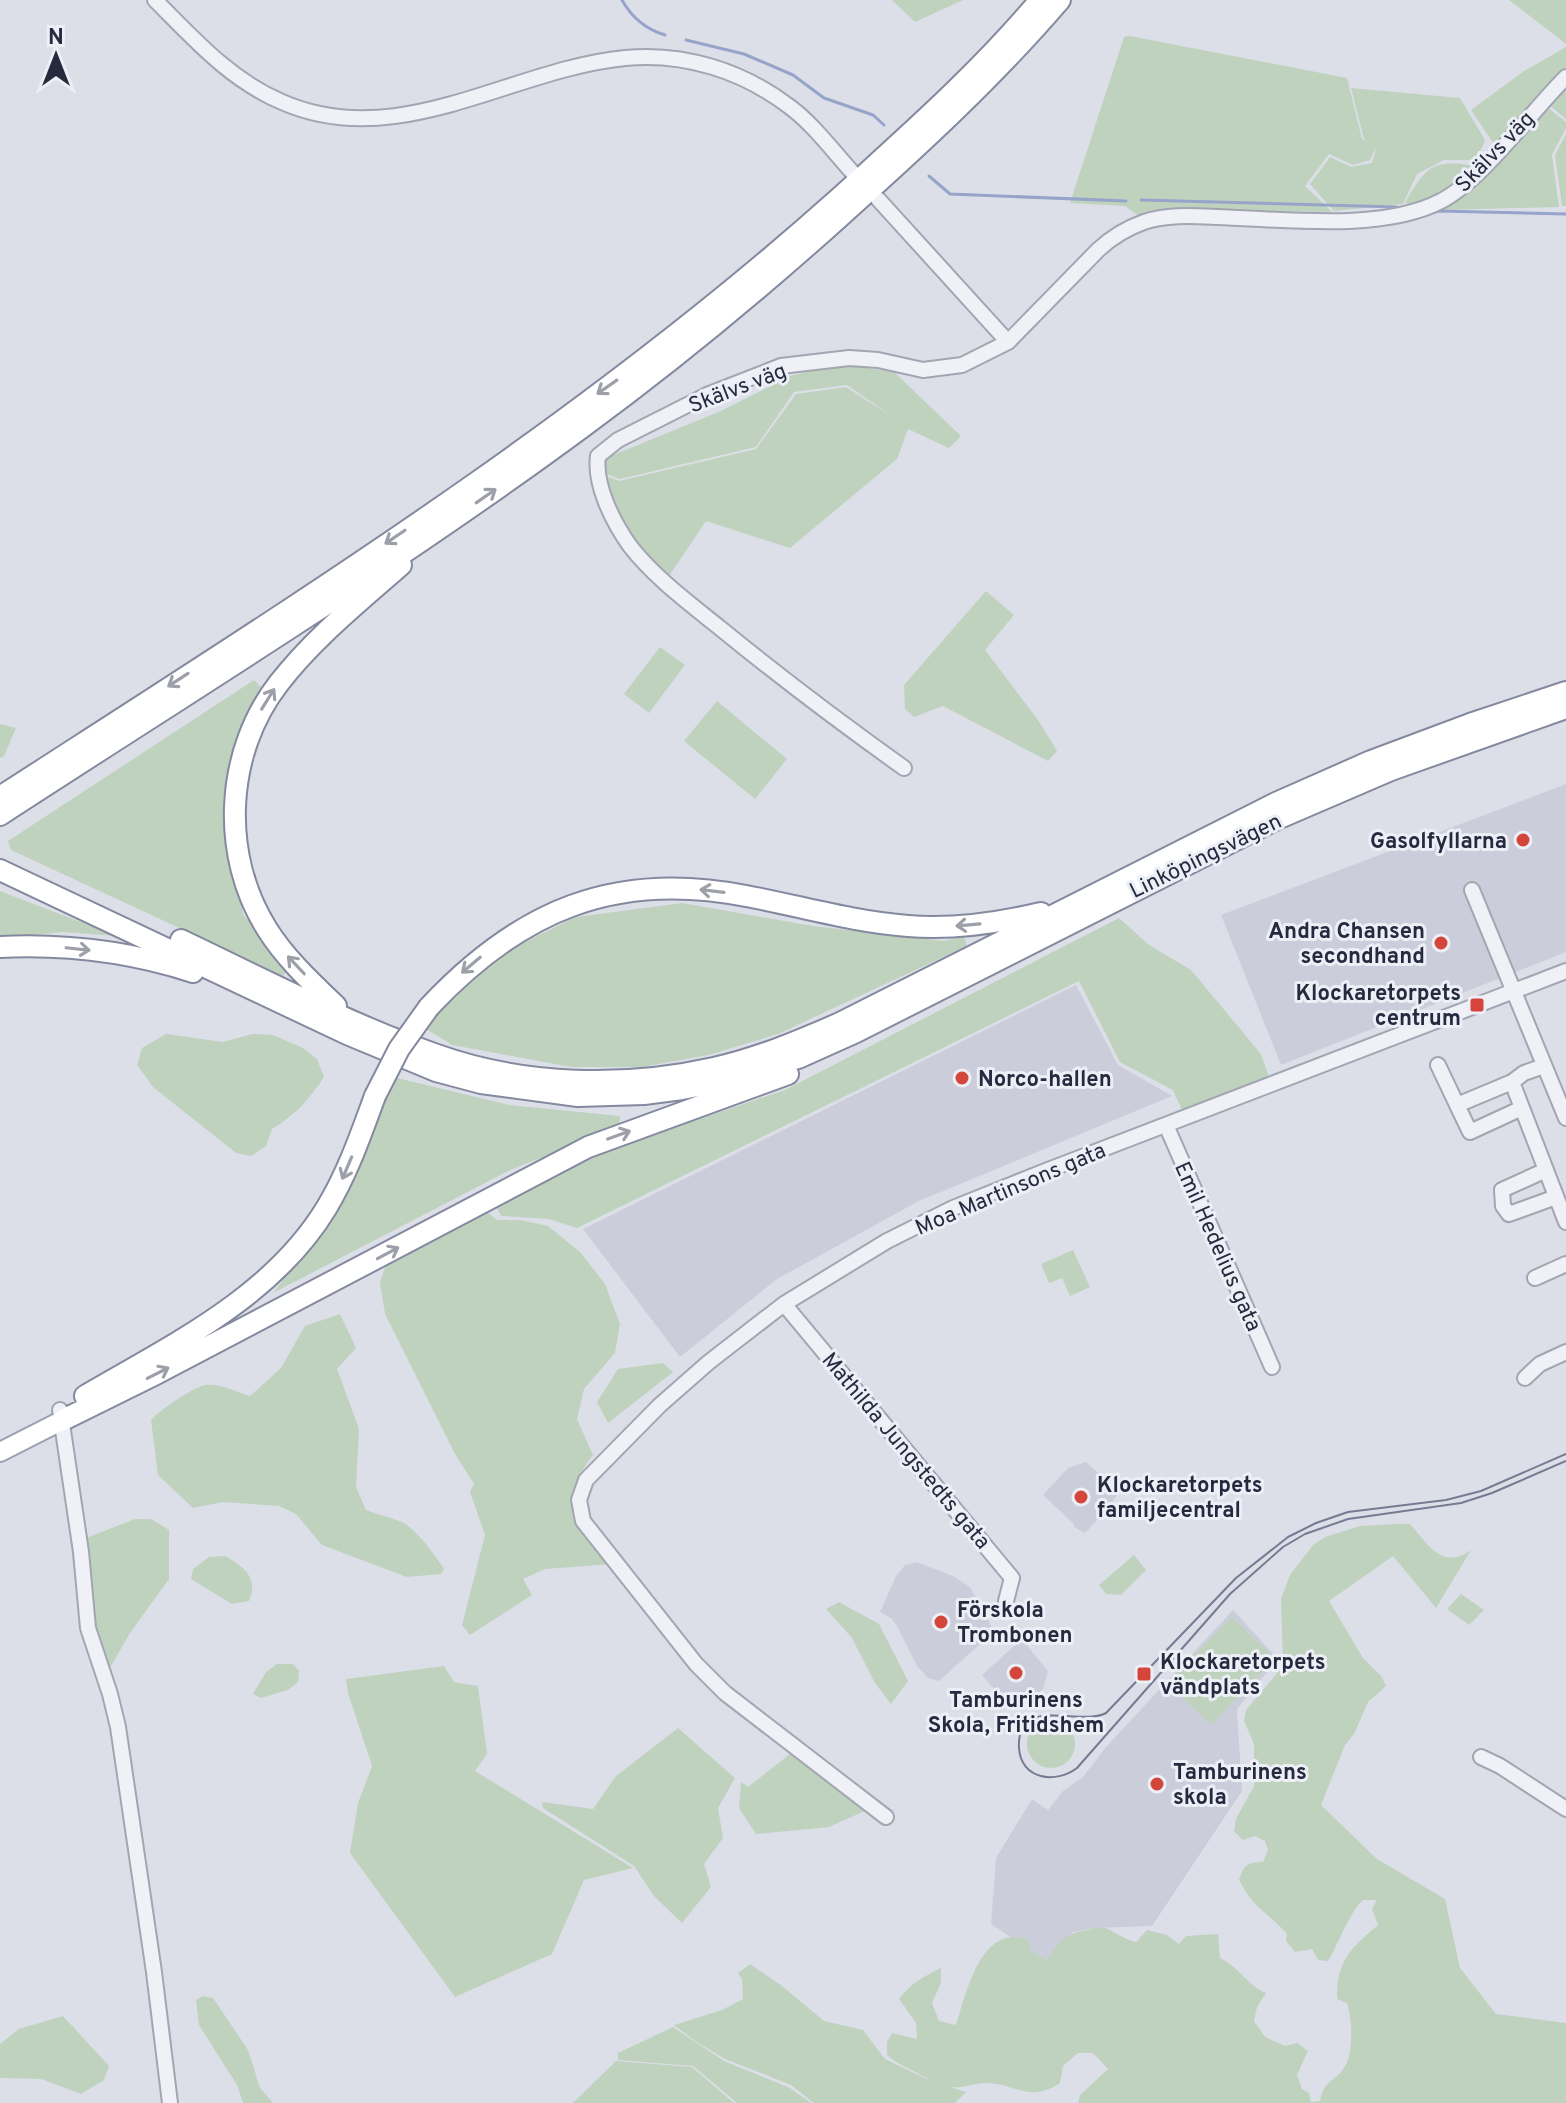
<svg xmlns="http://www.w3.org/2000/svg" width="1566" height="2103" font-family="Overpass,sans-serif">
	<style>
		.built { fill: #cbceda }
		.green { fill: #bfd2be }
		.lines { fill: none; stroke-linecap: round; stroke-linejoin: round }
		.stream { stroke: #96a4ca; stroke-width: 3 }
		.minor-casing { stroke: #a2a5b2; stroke-width: 18 }
		.major-casing { stroke: #9ca0b4; stroke-width: 22 }
		.highway-casing { stroke: #84899f; stroke-width: 24 }
		.minor { stroke: #f0f1f6; stroke-width: 14 }
		.major { stroke: #fff; stroke-width: 18 }
		.highway { stroke: #fff; stroke-width: 20 }
		.tram { stroke: #767b92; stroke-width: 2 }
		.highway-bridge-casing { stroke: #84899f; stroke-width: 24; stroke-linecap: butt }
		.highway-bridge { stroke: #fff; stroke-width: 20 }
		.oneway { stroke: #9d9fa9 }
		.poi-dot { fill: #d4453b; stroke: #edeff6; stroke-width: 3 }
		.labels { text-anchor: middle; stroke-width: 6; stroke-linejoin: round; paint-order: stroke }
		.street-label { font-size: 22px; fill: #262a3f; stroke: #edeff6 }
		.poi-label { font-size: 22px; font-weight: bold; fill: #262a3f; stroke: #edeff6; text-anchor: start }
	</style>
	<rect width="100%" height="100%" fill="#dddfe8"/>
	<path class="built" d="M1566,784V952L1281,1065L1221,915Z
		M1076,985L1118,1065L1172,1096L919,1201L777,1279L680,1357L583,1229Z
		M1086,1462L1112,1485L1118,1493L1110,1507L1085,1533L1074,1527V1524L1043,1495L1068,1468Z
		M917,1562L953,1576L970,1587L991,1625V1634L939,1681L928,1678L917,1666L898,1628L892,1619L880,1612L896,1576L905,1565Z
		M1233,1610L1278,1659L1237,1709L1242,1791L1152,1926L1095,1928L1073,1932L1047,1960L1031,1951L1027,1938H1012L991,1924L996,1858L1032,1799L1048,1810L1063,1791L1083,1777L1106,1747Z
		M1022,1639L1048,1671L1043,1689L1022,1707L1014,1708L1008,1706L982,1675Z"/>
	<path class="green" d="M892,0H963L915,22Z
		M1509,0H1566V44Z
		M1130,36L1347,78L1362,139L1368,142L1364,139L1351,88L1460,98L1485,140L1477,160H1444L1417,174L1403,204L1334,211L1310,184L1330,157L1351,167L1372,163L1377,145L1370,160L1353,165L1329,154L1305,186L1332,212L1190,210L1140,217L1125,206L1070,203L1124,37Z
		M1566,47V68L1494,144L1471,110L1524,71Z
		M1566,86V119L1549,105Z
		M1547,107L1566,122V128L1552,155L1559,207L1440,210L1405,203C1431,155 1440,162 1489,167Z
		M1566,134V206H1562L1555,155Z
		M839,364L894,372L961,436L949,448L908,429L897,459L790,548L706,521L669,576L634,542L601,474L619,481L756,449L796,394L846,387L894,418L847,385L794,392L756,447L620,479L601,472L606,458L721,411L790,376Z
		M986,591L1014,615L985,650L1038,720L1057,751L1048,761L943,706L914,717L905,709L904,685Z
		M660,647L685,665L649,713L624,694Z
		M254,680L261,687L235,741L223,800L227,851L244,916L289,969L283,976L11,850L8,841Z
		M717,701L787,759L755,799L684,741Z
		M0,724L16,728L4,756L0,758Z
		M0,891L117,936L62,932L0,939Z
		M682,903L813,926L944,941L964,936L967,946L778,1034L709,1055L642,1067H571L452,1045L423,1027L494,957L576,917Z
		M1119,918L1149,945L1191,970L1261,1054L1269,1077L1182,1110L1173,1090L1120,1062L1079,981L577,1228L549,1219L501,1216L495,1204L599,1153L785,1090Z
		M166,1034L223,1042L252,1034L273,1035L303,1048L317,1059L324,1077C309,1100 295,1115 272,1129L266,1146L251,1156L236,1153L153,1087L137,1065L142,1048Z
		M397,1078L509,1105L620,1116L619,1127L510,1170L273,1293L327,1224Z
		M482,1208L497,1220H521L548,1226L580,1252L605,1284L620,1324L615,1353L584,1389L577,1419L593,1455C553,1507 576,1521 611,1564L545,1569L523,1579L532,1595L470,1635L462,1625L485,1535L470,1492L474,1484L455,1454L385,1314L380,1282L387,1262Z
		M1073,1250L1090,1287L1070,1296L1062,1278L1049,1283L1041,1264Z
		M340,1314L356,1348L337,1369L359,1429L356,1487L366,1510C378,1515 390,1517 402,1522C414,1527 437,1557 444,1569L441,1574L407,1577L322,1545L296,1514L279,1506L223,1502L193,1508L158,1475L151,1420C160,1410 192,1388 205,1385C220,1383 236,1392 250,1396L281,1368L305,1326Z
		M663,1363L673,1372L608,1423L597,1402L618,1369Z
		M135,1519H151L169,1530V1579L130,1633L108,1671L91,1622L86,1538Z
		M1395,1524H1410C1428,1544 1442,1571 1471,1550L1436,1608L1393,1556L1329,1601L1363,1658L1381,1676L1386,1686L1368,1702L1354,1734L1345,1745L1321,1805L1377,1859L1445,1899L1460,1968L1496,2014L1566,2023V2103H1078L1080,2095L1108,2069L1093,2053H1078L1063,2066L1060,2083C1028,2103 1020,2085 988,2083C974,2082 964,2089 950,2087L966,2092L955,2103H814L791,2085L725,2059L695,2041L674,2025L722,2010L743,1999L742,1979L738,1973L750,1964L782,1986L824,2021L863,2030L885,2059L931,2081C918,2072 899,2066 887,2055V2042L892,2033L917,2039L916,2023L899,1999C911,1983 923,1977 941,1968V1983L932,2003L939,2021L956,2025C964,2000 975,1951 1001,1940C1008,1936 1019,1938 1027,1938L1031,1951L1047,1960C1060,1941 1063,1934 1087,1930C1092,1929 1100,1926 1106,1928C1117,1933 1123,1939 1136,1942L1147,1930L1167,1935L1179,1944L1186,1936L1218,1934L1220,1958C1239,1967 1246,1984 1266,1993L1257,2007L1254,2021L1265,2037L1285,2046L1297,2043L1308,2051L1297,2075L1302,2089L1309,2093L1311,2102L1320,2101C1324,2079 1336,2082 1345,2066C1354,2052 1352,2018 1347,2003L1337,1999C1337,1960 1350,1949 1378,1925L1372,1909L1377,1900H1363C1349,1913 1339,1943 1328,1961L1318,1960L1312,1949L1295,1952L1286,1941L1287,1934C1266,1910 1255,1911 1239,1880C1244,1865 1247,1862 1263,1862L1268,1850L1265,1841L1255,1836L1243,1840L1234,1831L1236,1819L1254,1786V1744L1244,1721L1246,1710L1278,1672L1283,1662L1281,1599L1290,1575L1313,1545L1325,1537L1360,1526Z
		M1134,1555L1146,1570L1121,1595L1106,1594L1099,1585Z
		M225,1556C243,1566 259,1577 249,1601L232,1604L191,1579L193,1569L209,1557Z
		M1461,1594L1484,1610L1469,1625L1447,1609Z
		M839,1602L879,1624L908,1681L891,1704L875,1683L852,1638L826,1609Z
		M1232,1617L1275,1659L1211,1725L1167,1683Z
		M277,1664H293L299,1671L298,1682L288,1690L261,1698L253,1694L266,1672Z
		M444,1666L454,1682L478,1686L487,1754L475,1771L633,1868L584,1880L552,1954L455,1997L350,1853L358,1803L372,1766L348,1693L346,1679Z
		M1027 1744a24 24 0 1 1 48 0a24 24 0 1 1-48 0Z
		M678,1728L735,1778L718,1808L723,1838L704,1864L711,1887L682,1923L654,1896L634,1866L543,1808L542,1802L593,1809L616,1776Z
		M790,1754L867,1810L829,1827L756,1834L739,1808L741,1782L748,1787Z
		M203,1996L213,1998L248,2050L260,2088L273,2103H243L237,2085L199,2025L196,2000Z
		M63,2016L109,2066L104,2080L81,2094L41,2079L0,2078V2044L19,2029Z
		M673,2027L724,2061L790,2088L811,2103H737L693,2066L618,2060V2053Z
		M616,2061L692,2067L734,2103H573Z"/>
	<g class="lines">
		<path class="stream" d="M622,0C632,18 645,29 665,35
			M686,40L744,54L793,75L824,98L873,115L884,125
			M929,176L950,194L1126,201
			M1141,200L1397,207
			M1422,216L1438,211L1566,214"/>
		<g class="minor-casing">
			<path id="minor" d="M155,0C194,39 230,80 282,102C398,153 511,69 625,58C684,52 743,71 790,107C813,124 833,151 853,173
				M878,199L1008,342
				M904,768C841,723 780,677 720,628C689,603 655,578 630,546C613,522 594,485 598,456L618,440L707,395L781,366L849,358L878,360L923,370L962,365L1008,342L1098,250C1112,237 1127,228 1144,222C1167,214 1194,216 1217,217C1283,219 1382,232 1441,201C1483,179 1531,112 1566,77
				M1472,890L1566,1118
				M1438,1065L1457,1105
				M1544,1066L1524,1073L1512,1082L1566,1222
				M1512,1082L1457,1105L1470,1132L1522,1108
				M1166,1125L1272,1367
				M1546,1170L1502,1190L1503,1206L1509,1214L1556,1197
				M1535,1278L1566,1264
				M784,1304L1012,1578L1006,1601
				M1525,1378L1540,1364L1566,1352
				M60,1410L81,1552L88,1628L110,1694L118,1727L154,1972L170,2103
				M1481,1757L1500,1766L1566,1809
				M886,1817L725,1693L696,1664L583,1521L579,1500L586,1480L660,1405L709,1362L784,1304L887,1241L953,1208L1048,1170L1566,971"/>
		</g>
		<g class="major-casing">
			<path id="major" d="M0,1452L63,1420"/>
		</g>
		<g class="highway-casing">
			<path id="highway" d="M0,797C288,611 582,428 838,199C908,135 979,73 1040,0
				M0,815C195,688 396,565 584,426C674,360 761,288 844,213C920,145 994,77 1060,0
				M0,870L347,1034L436,1071L481,1083L578,1096L644,1094L682,1089L719,1082L798,1058L856,1032L1277,819L1391,770L1566,708
				M181,940C265,980 349,1024 437,1055C524,1086 625,1088 714,1068C758,1058 799,1041 840,1023L1276,803L1371,761L1470,724L1566,692
				M0,947C65,944 131,952 193,972
				M336,1006C312,983 285,958 267,929C220,855 225,752 279,683C314,638 359,602 401,565
				M429,1007C519,911 614,870 746,896C800,906 853,922 908,926C953,930 998,923 1041,913
				M85,1396C172,1345 273,1297 327,1207C348,1172 361,1134 375,1096
				M63,1420L158,1373L588,1147L788,1074"/>
		</g>
		<use href="#minor" class="minor"/>
		<use href="#major" class="major"/>
		<use href="#highway" class="highway"/>
		<path class="tram" d="M1566,1454L1481,1491L1446,1500L1348,1512L1316,1523L1288,1537L1236,1578L1106,1713C1080,1727 1016,1694 1019,1748C1021,1780 1056,1784 1077,1768L1230,1594L1283,1547L1305,1534L1348,1519L1461,1503L1492,1493L1566,1461"/>
		<g class="highway-bridge-casing">
			<path id="highway-bridge" d="M375,1096L399,1049L429,1007"/>
		</g>
		<use href="#highway-bridge" class="highway-bridge"/>
	</g>
	<defs><path id="oneway-shaft" d="M-6 0H5M1.5-3L5.5 0L1.5 3" fill="none" stroke-width="1.6" stroke-linecap="round" stroke-linejoin="round" transform="scale(2)"/></defs>
	<g class="oneway">
		<use href="#oneway-shaft" transform="translate(607 387) rotate(145)"/>
		<use href="#oneway-shaft" transform="translate(486 496) rotate(-35)"/>
		<use href="#oneway-shaft" transform="translate(395 537) rotate(146)"/>
		<use href="#oneway-shaft" transform="translate(178 680) rotate(147)"/>
		<use href="#oneway-shaft" transform="translate(268 699) rotate(-58)"/>
		<use href="#oneway-shaft" transform="translate(712 891) rotate(-173)"/>
		<use href="#oneway-shaft" transform="translate(968 925) rotate(175)"/>
		<use href="#oneway-shaft" transform="translate(78 949) rotate(6)"/>
		<use href="#oneway-shaft" transform="translate(296 965) rotate(-133)"/>
		<use href="#oneway-shaft" transform="translate(471 965) rotate(140)"/>
		<use href="#oneway-shaft" transform="translate(619 1135) rotate(-20)"/>
		<use href="#oneway-shaft" transform="translate(347 1168) rotate(113)"/>
		<use href="#oneway-shaft" transform="translate(388 1253) rotate(-28)"/>
		<use href="#oneway-shaft" transform="translate(158 1373) rotate(-27)"/>
	</g>
	<g class="poi-dot">
		<circle cx="1523" cy="840" r="8"/>
		<circle cx="1441" cy="943" r="8"/>
		<rect x="1469" y="997" width="16" height="16" rx="4"/>
		<circle cx="962" cy="1078" r="8"/>
		<circle cx="1081" cy="1497" r="8"/>
		<circle cx="941" cy="1622" r="8"/>
		<circle cx="1016" cy="1673" r="8"/>
		<rect x="1136" y="1666" width="16" height="16" rx="4"/>
		<circle cx="1157" cy="1784" r="8"/>
	</g>
	<g class="labels">
		<g class="street-label">
			<text transform="translate(1494 151) rotate(-46)" y="8">Skälvs väg</text>
			<text transform="translate(737 387) rotate(-21)" y="8">Skälvs väg</text>
			<text transform="translate(1205 855) rotate(-26)" y="8">Linköpingsvägen</text>
			<text transform="translate(1010 1188) rotate(-23)" y="8">Moa Martinsons gata</text>
			<text transform="translate(1219 1246) rotate(66)" y="8">Emil Hedelius gata</text>
			<text transform="translate(907 1450) rotate(50)" y="8">Mathilda Jungstedts gata</text>
		</g>
		<g class="poi-label">
			<text x="1507" y="848" text-anchor="end">Gasolfyllarna</text>
			<text x="1425" y="938" text-anchor="end">Andra Chansen<tspan x="1425" dy="25">secondhand</tspan></text>
			<text x="1461" y="1000" text-anchor="end">Klockaretorpets<tspan x="1461" dy="25">centrum</tspan></text>
			<text x="978" y="1086">Norco-hallen</text>
			<text x="1097" y="1492">Klockaretorpets<tspan x="1097" dy="25">familjecentral</tspan></text>
			<text x="957" y="1617">Förskola<tspan x="957" dy="25">Trombonen</tspan></text>
			<text x="1160" y="1669">Klockaretorpets<tspan x="1160" dy="25">vändplats</tspan></text>
			<text x="1016" y="1707" text-anchor="middle">Tamburinens<tspan x="1016" dy="25">Skola, Fritidshem</tspan></text>
			<text x="1173" y="1779">Tamburinens<tspan x="1173" dy="25">skola</tspan></text>
		</g>
	</g>
	<g transform="translate(56 56)" stroke="#edeff6" stroke-width="6" paint-order="stroke">
	<path d="M0-6L14 30L0 20L-14 30Z" fill="#262a3f"/>
	<text y="-12" font-size="22" font-weight="bold" text-anchor="middle" fill="#262a3f">N</text>
	</g>
</svg>
